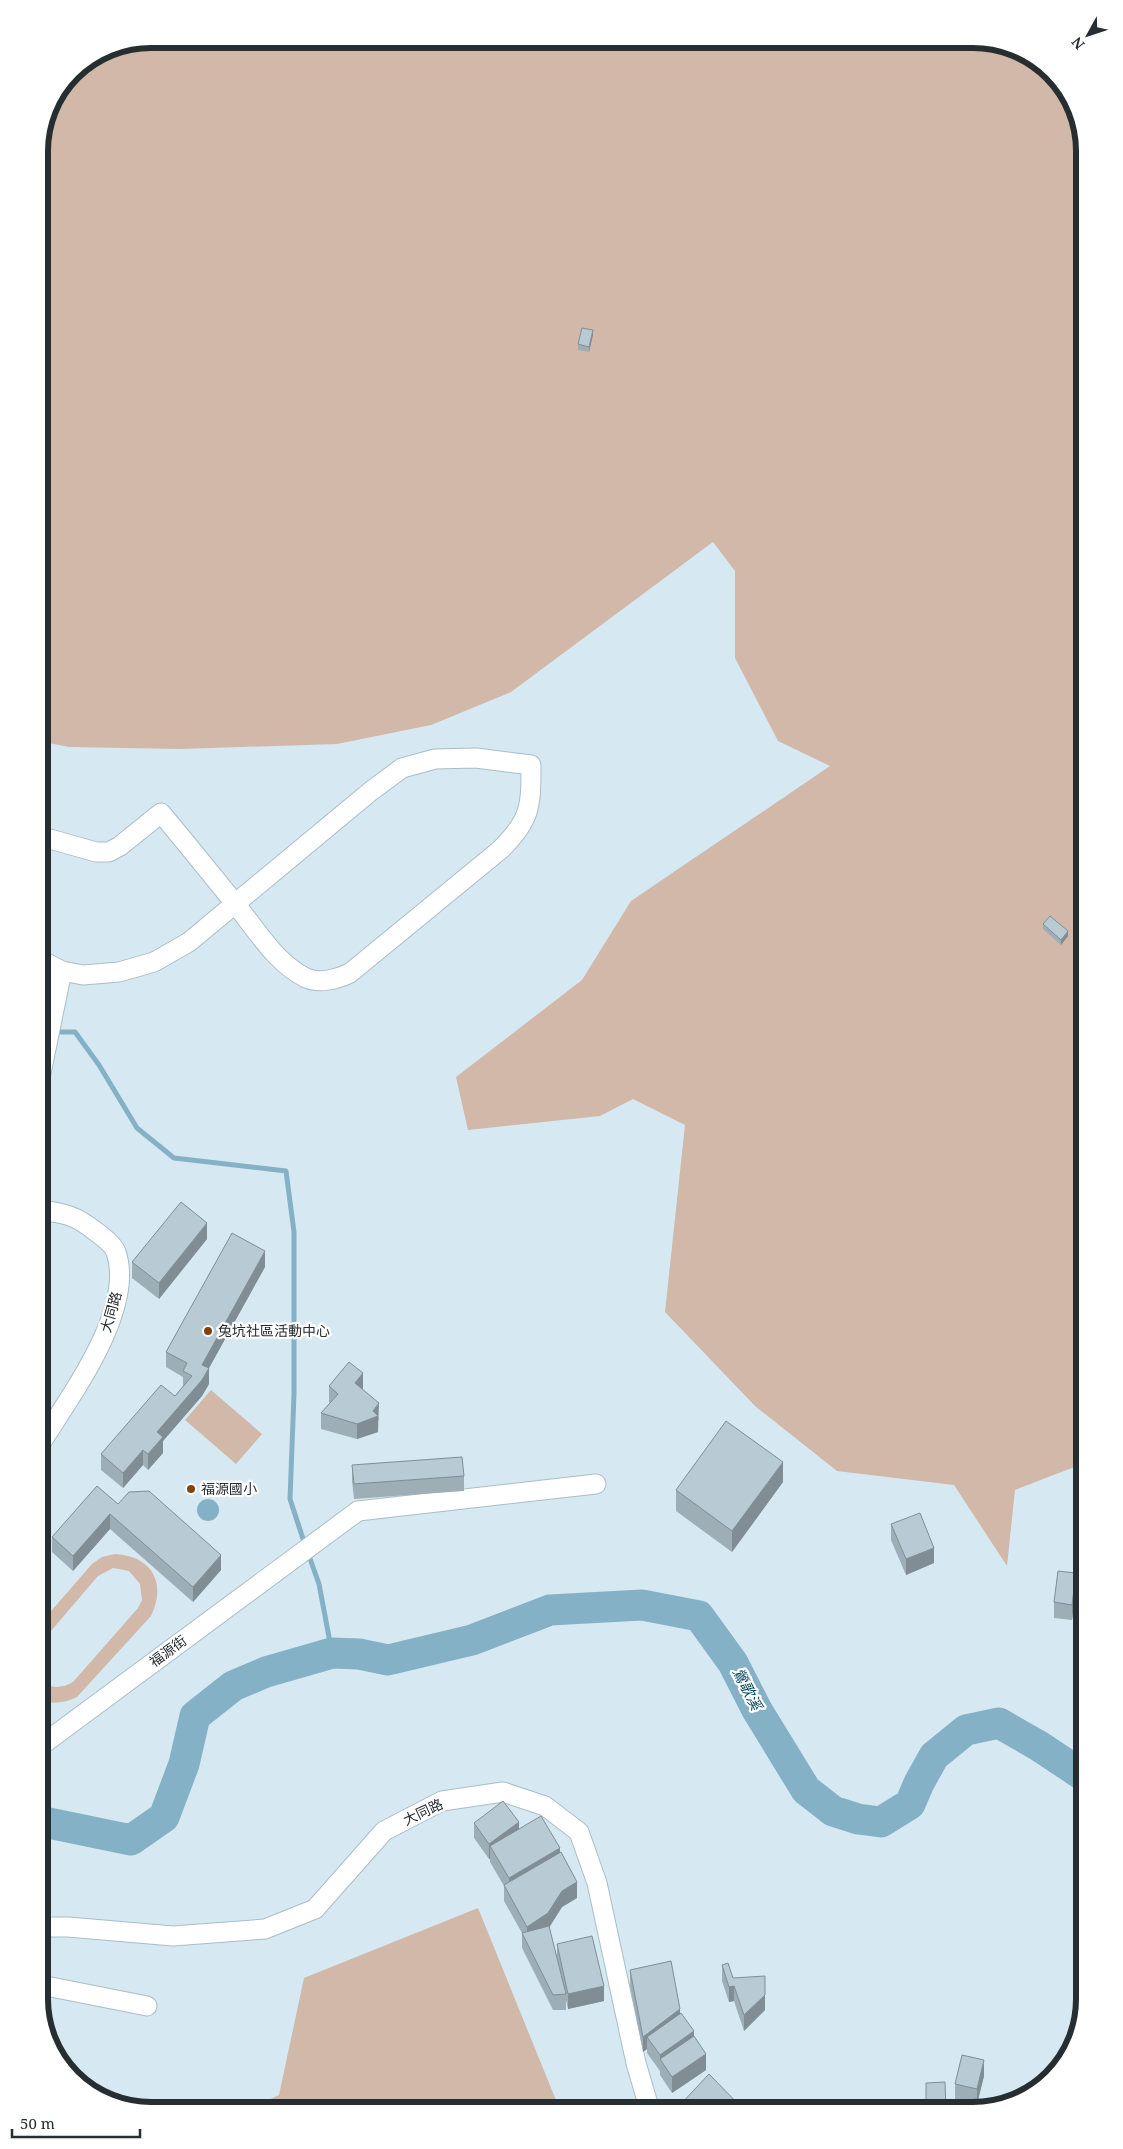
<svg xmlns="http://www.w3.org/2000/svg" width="1123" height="2149" font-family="'Noto Serif','Noto Sans TC',serif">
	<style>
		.green { fill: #d1b8a9 }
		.water { fill: #85b1c6 }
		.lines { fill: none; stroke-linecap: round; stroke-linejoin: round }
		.stream { stroke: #85b1c6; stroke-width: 5 }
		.river { stroke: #85b1c6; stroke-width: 31 }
		.minor-casing { stroke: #aabdc6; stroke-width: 21 }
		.minor { stroke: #fff; stroke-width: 19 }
		.wall { fill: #9eaeb6 }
		.shaded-wall { fill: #818d94 }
		.building { fill: #b8cad4; stroke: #818d94 }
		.poi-dot { fill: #83410f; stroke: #fff; stroke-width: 2 }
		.labels { text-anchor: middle; stroke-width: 4.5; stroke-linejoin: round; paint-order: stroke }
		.street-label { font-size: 14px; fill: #262e31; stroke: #fff }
		.poi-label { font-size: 14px; fill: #262e31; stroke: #fff; text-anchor: start }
		.water-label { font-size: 15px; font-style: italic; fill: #05455b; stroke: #fff }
		.rim { fill: none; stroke: #262e31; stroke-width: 6 }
	</style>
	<rect width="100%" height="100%" fill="#d6e9f3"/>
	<path class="green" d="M150,39H980L1040,62L1076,107L1084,150V1467L1077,1466L1015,1490L1007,1566L954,1485L837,1471L755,1406L665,1312L685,1125L633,1099L600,1116L468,1130L456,1077L582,980L631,901L830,766L778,741L735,658V571L713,542L511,692L431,725L337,744L180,749L69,747L39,741V143L50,101L72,71L108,47Z
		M211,1390L262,1434L236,1464L185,1420Z
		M115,1554C152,1556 167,1583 151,1616L77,1697C64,1703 55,1704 40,1701L39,1679C49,1689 61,1689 73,1682L138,1608L142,1600L140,1584L129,1571L113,1568L98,1576L39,1645V1625L92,1564L102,1557Z
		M478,1908L560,2110H247L279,2095L304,1978Z"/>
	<path class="water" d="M197 1510a11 11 0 1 1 22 0a11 11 0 1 1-22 0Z"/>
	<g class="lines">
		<path class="stream" d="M54,1032H75L99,1065L137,1128L174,1158L286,1171L294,1232V1394L290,1499L305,1545
			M308,1553L319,1584L332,1653"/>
		<path class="river" d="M39,1821L131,1840L164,1817L184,1764L195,1716L233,1686L266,1672L332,1653L359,1654L388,1660L472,1640L550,1610L642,1605L699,1616L733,1663L757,1710L806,1790L833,1811L858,1819L881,1822L910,1804L919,1783L934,1756L966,1730L999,1723L1039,1746L1084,1776"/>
		<g class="minor-casing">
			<path id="minor" d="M39,959L62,971L83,975L119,972L154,962L189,942L371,791L402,768L435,759L476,758L531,765C531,806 531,820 500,850L350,973C338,979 320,984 306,978C276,963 257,931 237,906C212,875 187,844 161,813L120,846L109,852H96L50,839L39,840
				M39,1083L62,971
				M39,1446C68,1399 136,1310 116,1252C113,1244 102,1236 95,1231C75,1215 64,1213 39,1210
				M39,1747L358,1511L596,1484
				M39,1927H68L173,1936L265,1929L315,1909L384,1831L442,1801L503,1792L545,1806L579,1832L597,1883L636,2063L648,2104L651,2110
				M39,1986H46L147,2006"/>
		</g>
		<use href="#minor" class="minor"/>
	</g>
	<path class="wall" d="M593,335L589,352L578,350V344Z
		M1043,924L1068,936L1061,945L1043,929Z
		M207,1239L159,1299L132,1278V1262Z
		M265,1267L209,1368V1384L202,1396L163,1441V1453L148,1470L143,1465L123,1488L101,1470V1454L175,1396L183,1386V1377L166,1367V1352Z
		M329,1386L363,1389V1390L379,1419L378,1420V1432L357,1439L321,1429V1413L330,1403L329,1402Z
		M352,1465L464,1476V1491L354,1499L352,1481Z
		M783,1482L732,1552L676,1511V1490Z
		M118,1504L221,1570L193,1602L110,1529L73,1571L52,1552V1537Z
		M891,1524L934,1563L906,1575L891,1540Z
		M1076,1589L1072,1620L1054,1618V1602Z
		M474,1823L519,1829L560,1853L577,1898L562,1907L549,1928L557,1957V1944L604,2001L568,2009L566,2000V2010H553L522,1948V1933L504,1901V1886L490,1862V1859H489L474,1838Z
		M722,1965L733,1978L765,2010L744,2031L734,2001L729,2002L722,1981Z
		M630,1970L680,2013L694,2036L706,2070L672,2093L660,2075V2071L647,2053V2049L643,2052L630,1986Z
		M984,2076L977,2104L955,2100V2084Z"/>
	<path class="shaded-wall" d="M593,330V335L589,352V347Z
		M1068,931V936L1061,945V940Z
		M207,1223V1239L159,1299V1283Z
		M265,1251V1267L209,1368V1384L202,1396L163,1441V1453L148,1470V1454L157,1432L202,1365Z
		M363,1373V1389L355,1399V1383Z
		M379,1403L378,1432L357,1439V1424L373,1411Z
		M143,1450V1465L123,1488V1473Z
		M783,1462V1482L732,1552V1531Z
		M110,1514V1529L73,1571V1556Z
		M934,1548V1563L906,1575V1559Z
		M221,1555V1570L193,1602V1587Z
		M1076,1573V1589L1072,1620V1605Z
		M519,1822V1838L490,1846V1859H489V1844Z
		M560,1848V1864L509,1893V1878Z
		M577,1882V1898L562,1907L548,1929L527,1942V1927L562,1891Z
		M604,1986V2001L568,2009V1994Z
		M734,1986V2001L729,2002V1987Z
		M765,1995V2010L744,2031V2015Z
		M680,2009V2024L647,2037V2049L643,2052V2037Z
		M694,2031V2046L660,2059V2071V2055Z
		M706,2054V2070L672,2093V2077Z
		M984,2060V2076L977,2104V2089Z"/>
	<path class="building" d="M582,328L593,330L589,347L578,344Z
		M1050,916L1068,931L1061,940L1043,924Z
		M181,1202L207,1223L159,1283L132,1262Z
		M232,1233L265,1251L202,1365L209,1368L202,1380L157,1432L163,1437L148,1454L143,1450L123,1473L101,1454L161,1385L175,1396L192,1376L183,1371L187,1363L166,1352Z
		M349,1362L363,1373L355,1383L379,1403L373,1411L378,1416L357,1424L321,1413L338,1394L329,1386Z
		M726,1421L783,1462L732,1531L676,1490Z
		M462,1457L464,1476L354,1484L352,1465Z
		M97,1486L118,1504L129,1492L149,1491L221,1555L193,1587L110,1514L73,1556L52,1537Z
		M920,1513L934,1548L906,1559L891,1524Z
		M1058,1571L1076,1573L1072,1605L1054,1602Z
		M503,1801L519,1822L489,1844L474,1823Z
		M541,1816L560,1848L509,1878L490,1846Z
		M561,1852L577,1882L562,1891L548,1913L527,1927L504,1885Z
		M549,1926L566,1994L553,1995L522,1933Z
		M592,1936L604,1986L568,1994L557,1944Z
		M671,1961L680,2009L643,2037L630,1970Z
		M728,1963L733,1978L765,1976V1995L744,2015L734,1986L729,1987L722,1965Z
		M681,2013L694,2031L660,2055L647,2037Z
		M694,2036L706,2054L672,2077L660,2059Z
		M962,2055L984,2060L977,2089L955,2084Z
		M709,2074L744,2110H683L679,2106Z
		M945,2082L946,2110H926V2083Z"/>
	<g class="poi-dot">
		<circle cx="208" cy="1331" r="5"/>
		<circle cx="191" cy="1489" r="5"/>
	</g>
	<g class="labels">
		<g class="street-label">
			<text transform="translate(111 1312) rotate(-74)" y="5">大同路</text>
			<text transform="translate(168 1651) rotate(-36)" y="5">福源街</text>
			<text transform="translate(423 1812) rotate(-25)" y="5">大同路</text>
		</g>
		<g class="poi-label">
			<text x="218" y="1336">兔坑社區活動中心</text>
			<text x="201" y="1494">福源國小</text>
		</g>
		<g class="water-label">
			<text transform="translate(747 1689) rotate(63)" y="5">鶯歌溪</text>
		</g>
	</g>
	<path d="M0 0H1123V2149H0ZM151 48H973A103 103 0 0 1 1076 151V1999A103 103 0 0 1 973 2102H151A103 103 0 0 1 48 1999V151A103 103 0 0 1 151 48Z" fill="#fff" fill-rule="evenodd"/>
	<path class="rim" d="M151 48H973A103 103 0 0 1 1076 151V1999A103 103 0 0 1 973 2102H151A103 103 0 0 1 48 1999V151A103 103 0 0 1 151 48Z"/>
	<g transform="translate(1088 35) rotate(230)" stroke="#ffffff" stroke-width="4" paint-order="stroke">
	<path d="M0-4L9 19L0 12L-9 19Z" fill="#262e31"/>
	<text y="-8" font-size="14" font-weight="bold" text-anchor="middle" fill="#262e31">N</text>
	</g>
	<path d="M12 2129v8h128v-8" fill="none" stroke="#262e31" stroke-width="2.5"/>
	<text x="20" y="2129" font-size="15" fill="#262e31" stroke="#ffffff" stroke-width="4" paint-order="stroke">50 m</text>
</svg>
